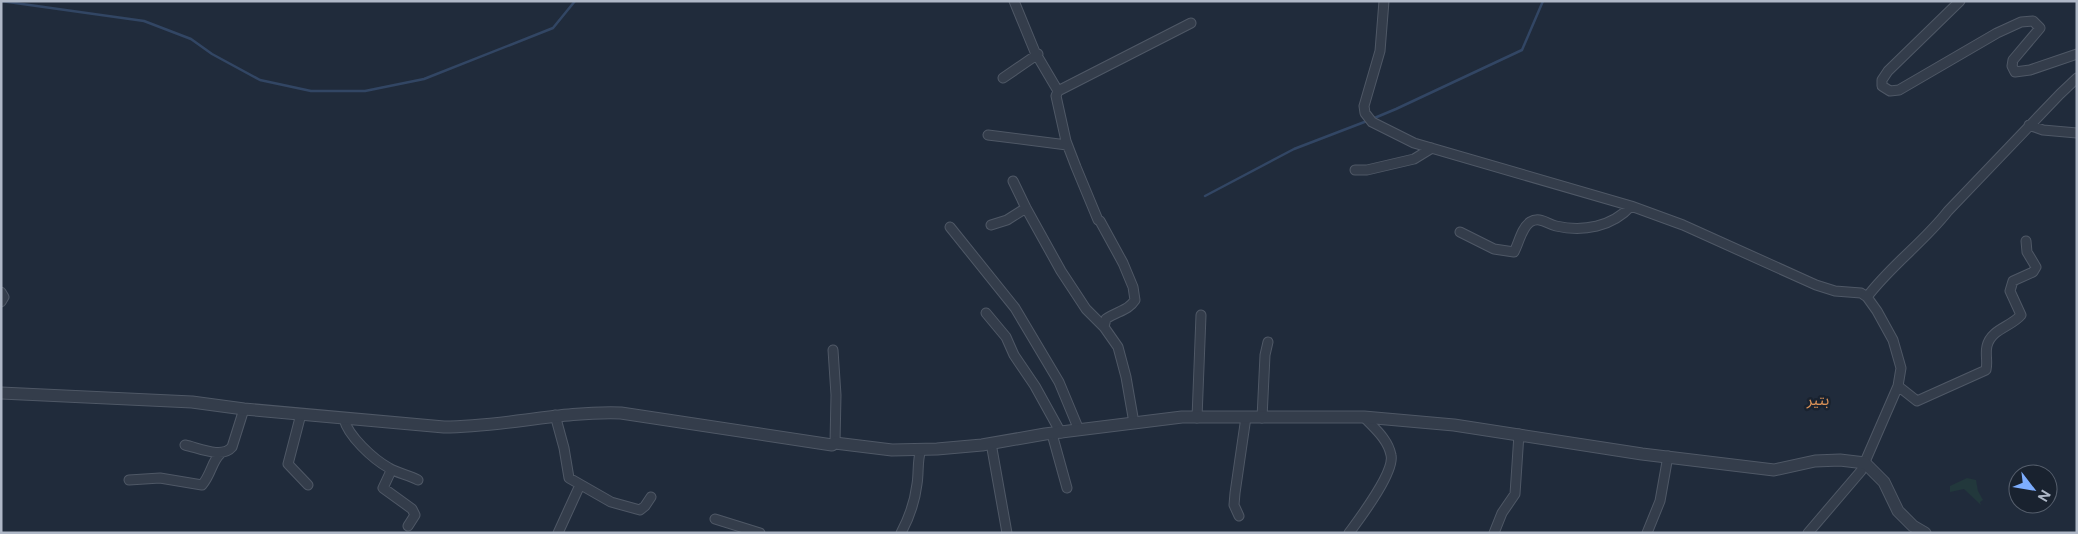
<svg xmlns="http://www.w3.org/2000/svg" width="2078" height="534" font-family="'Public Sans','Noto Sans Arabic',sans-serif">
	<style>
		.green { fill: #22383c }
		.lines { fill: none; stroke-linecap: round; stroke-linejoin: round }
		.stream { stroke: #324664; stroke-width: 2.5 }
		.minor-casing { stroke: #4f5866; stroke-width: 11 }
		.tertiary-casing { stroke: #4f5866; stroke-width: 13 }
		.minor { stroke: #343d4b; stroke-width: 9 }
		.tertiary { stroke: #343d4b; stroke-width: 11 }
		.labels { text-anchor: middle; stroke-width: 5; stroke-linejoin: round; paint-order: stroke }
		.quarter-label { font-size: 16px; fill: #da9157; stroke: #19222f }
	</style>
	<rect width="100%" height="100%" fill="#202b3b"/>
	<path class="green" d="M1967,478L1976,480L1978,491L1983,500L1980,502L1981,505L1986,504L1981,505L1964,489L1950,492V486Z"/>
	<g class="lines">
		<path class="stream" d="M1,1L144,21L191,39L212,54L260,80L311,91H365L424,79L553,28L575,1
			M1372,119L1396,109L1522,50L1543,1
			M1205,196L1294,149L1367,121"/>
		<g class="minor-casing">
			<path id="minor" d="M1014,1L1035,52L1058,91L1056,96L1066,141L1076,167L1098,220L1100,221L1123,263L1133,287L1135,300C1128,311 1117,311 1106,319L1104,327
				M1384,1L1380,51L1364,106L1365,113L1372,122L1414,143L1631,206L1683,225L1816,285L1835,291L1861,293L1867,297L1877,311L1893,340L1901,368L1898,386L1861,471L1808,533
				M1960,1L1888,71L1882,80V86L1890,91L1899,90L1997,33L2021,22L2033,21L2040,28L2013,60L2012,66L2015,72L2030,70L2077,54
				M1003,78L1038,54
				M1058,91L1191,23
				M2029,125L2043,130L2077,133
				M988,135L1067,145
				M1355,170H1367L1414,159L1432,148
				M1013,181L1026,208L1061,271L1086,309L1104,327L1118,347L1126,377L1134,423
				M991,225L1007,220L1026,208
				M950,227L1015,308L1059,382L1079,430
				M1460,232L1494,249L1514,252C1519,243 1521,229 1530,222C1540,216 1547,224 1556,226C1583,232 1612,227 1631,206
				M1,292L4,297L1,302
				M1867,297C1891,265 1924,242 1948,211L2060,94L2077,78
				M986,313L1006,337L1014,355L1035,386L1061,433
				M833,350L836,395L835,443
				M1898,386L1917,401L1986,370C1988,362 1985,354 1987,346C1991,329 2011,327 2021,315L2010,291L2013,281L2033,272L2036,267L2027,252L2026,241
				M301,414L288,464L308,485
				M555,415L564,448L569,478L611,502L640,510L645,506L651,497
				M1197,418L1201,315
				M1262,418L1265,355L1268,342
				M344,419C348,436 373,459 389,468C397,473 409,475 418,480
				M1052,434L1067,488
				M991,443L1007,533
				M185,445C199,448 222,459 232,447L244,409
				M390,469V473L383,488L412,509L415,515L408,526
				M129,480L160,478L202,485C211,475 212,461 220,454
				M1239,516L1234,505L1235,493L1246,417
				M715,519L760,533
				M558,533L580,485
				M901,533C909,518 915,501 917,484C919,472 917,461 921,449
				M1349,533C1360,518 1395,472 1391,455C1388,439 1374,428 1364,417
				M1494,533L1502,513L1515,494L1519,434
				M1647,533L1660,501L1668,456"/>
		</g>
		<g class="tertiary-casing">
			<path id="tertiary" d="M1,393L192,402L244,409L444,427C503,427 560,411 621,413L832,445L835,443L892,450L937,449L982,445L1045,434L1182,417H1364L1454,425L1642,454L1774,470L1815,461L1840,460L1865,463L1884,482L1898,511L1913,526L1925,533"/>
		</g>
		<use href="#minor" class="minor"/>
		<use href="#tertiary" class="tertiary"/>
	</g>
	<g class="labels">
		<g class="quarter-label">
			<text x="1818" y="405">بتير</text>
		</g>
	</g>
	<rect width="2078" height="534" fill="none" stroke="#afb8c7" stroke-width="5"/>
	<g transform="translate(2033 489) rotate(121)"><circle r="24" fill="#19222f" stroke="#555e6c"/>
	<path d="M0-4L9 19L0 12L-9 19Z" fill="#7dadfe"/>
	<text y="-8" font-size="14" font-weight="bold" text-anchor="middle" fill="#afb8c7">N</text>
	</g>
</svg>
